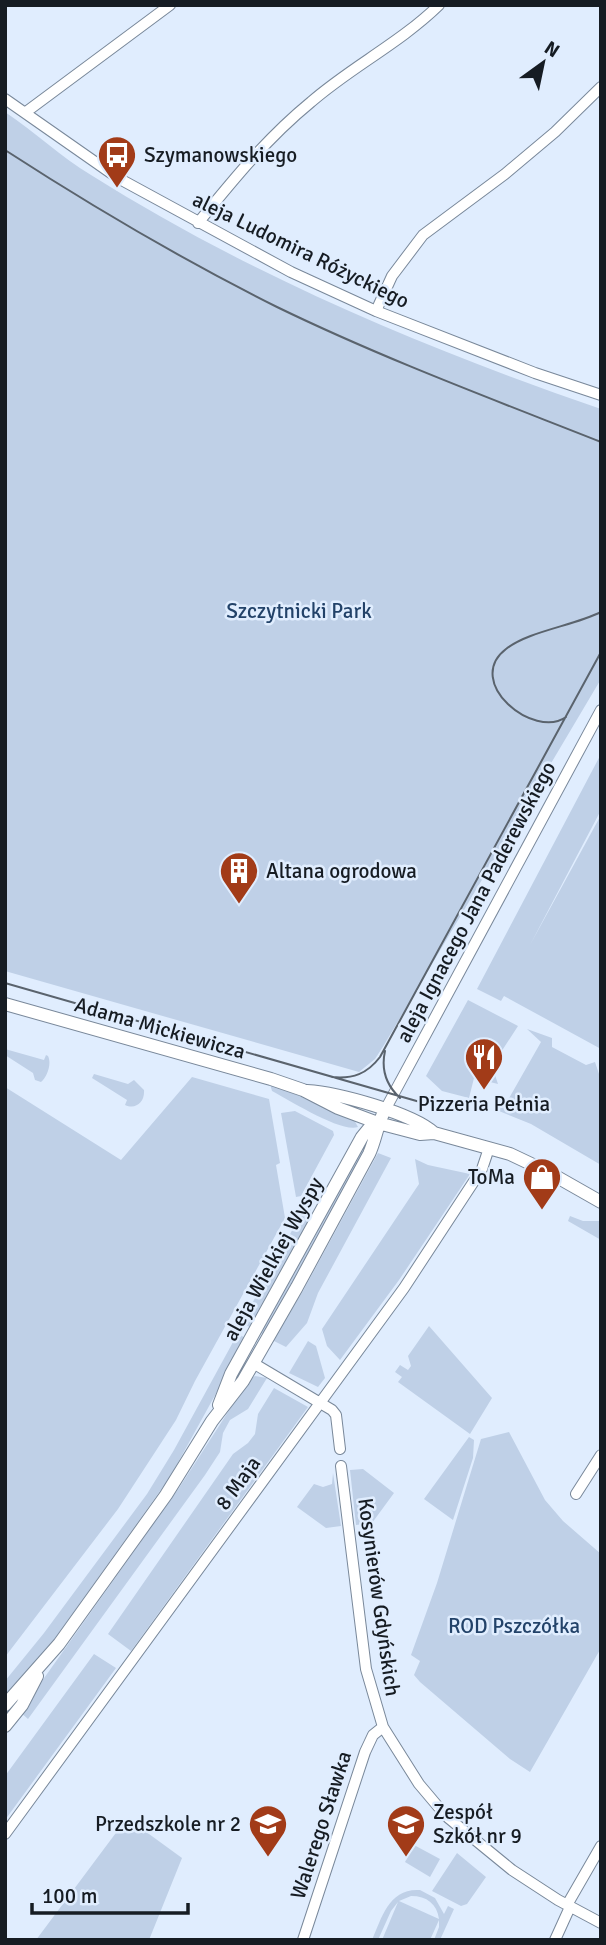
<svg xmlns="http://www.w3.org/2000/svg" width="606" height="1945" font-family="Signika,sans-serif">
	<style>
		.green { fill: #bfd0e7; fill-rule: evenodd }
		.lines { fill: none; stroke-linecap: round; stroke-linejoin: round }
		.minor-casing { stroke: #79889a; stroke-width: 12 }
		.major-casing { stroke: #79889a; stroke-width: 14 }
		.minor { stroke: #fff; stroke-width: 10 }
		.major { stroke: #fff; stroke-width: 12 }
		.tram { stroke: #5a636d; stroke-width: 2 }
		.labels { text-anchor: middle; stroke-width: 5; stroke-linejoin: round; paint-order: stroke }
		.poi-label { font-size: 21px; fill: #161c23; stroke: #e0edfe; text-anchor: start }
		.street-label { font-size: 21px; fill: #161c23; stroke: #e0edfe }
		.park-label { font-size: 21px; fill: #224269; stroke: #e0edfe }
	</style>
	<rect width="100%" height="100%" fill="#e0edfe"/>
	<path class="green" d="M5,112C35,132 61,157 91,175C250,275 424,348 601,409V679L384,1045L375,1059L359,1072L5,971Z
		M601,754V810L530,945L601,815V1049L504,996L501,1001L477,989Z
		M468,1000L518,1026L492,1066L498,1084L474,1078L469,1098L442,1091L426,1076Z
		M527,1029L552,1038V1047L586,1065L595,1062L601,1080V1165L531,1124L499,1111L504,1098L508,1100L541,1042Z
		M5,1049L44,1060L46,1055L48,1056C52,1064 47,1077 41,1082L35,1080L33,1073L5,1055Z
		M94,1074L128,1084L134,1080L144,1090C145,1102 136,1110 125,1105L127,1100L92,1078Z
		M192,1077L269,1099L280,1163L276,1165L285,1218L195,1381L176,1420L118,1509L5,1657V1087L121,1160Z
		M270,1084L353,1118L358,1127C341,1133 289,1100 272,1091Z
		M295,1111L333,1131L334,1135L301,1196L296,1197L281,1113Z
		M361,1150L364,1152L264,1335L259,1332L314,1238Z
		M378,1153L391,1158L318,1293L307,1323L286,1347L272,1340L303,1291Z
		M415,1159L428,1165L470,1174L399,1280L340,1360L327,1346L322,1329L419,1184Z
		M306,1205L311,1208L306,1228L251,1328L246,1325L243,1320Z
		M570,1216L583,1221H599L601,1240L568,1221Z
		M429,1326L492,1398L470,1434L398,1382L402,1377L395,1372L400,1365L408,1370L411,1366L408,1356Z
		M238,1333L246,1339L170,1477L48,1648L5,1699V1681L44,1633L147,1494L174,1450Z
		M308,1341L316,1346L325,1378L318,1387L289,1373Z
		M255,1376L267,1378L248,1409L230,1420L223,1433L220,1452L205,1475L28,1719L20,1712L179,1488L248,1381Z
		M274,1388L308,1407L131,1651L108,1634L233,1454L248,1443L255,1434L258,1414Z
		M509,1432L545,1500L563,1521L601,1554V1648L530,1772L510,1759L420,1682L414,1675L420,1661L411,1655L437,1583L481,1439Z
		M469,1437L474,1440L473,1458L453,1520L424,1499Z
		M363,1469L394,1493L372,1523L356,1525L350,1470Z
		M333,1473L341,1526L326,1528L297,1507L314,1484L323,1487L332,1484Z
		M94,1654L116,1668L5,1820V1776Z
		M127,1818L182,1858L149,1940H36Z
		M414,1845L440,1859L430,1877L405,1862Z
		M457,1853L486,1877L467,1904L461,1906L432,1891Z
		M420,1890L435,1898L444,1914L448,1906L454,1909L440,1940H434L439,1927V1920L430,1940H382L398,1902L391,1911L378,1940H372C382,1917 389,1888 420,1890ZM411,1896C427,1896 437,1904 439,1919L399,1901Z"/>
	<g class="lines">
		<g class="minor-casing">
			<path id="minor" d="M5,99L118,178L291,272L376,311L535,373L601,395
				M26,112L170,5
				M198,223C233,180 267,138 311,102C351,67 400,43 439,5
				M376,311L392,276L423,235L505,174L555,132L601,87
				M385,1110L601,710
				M253,1363L332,1410L336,1415L340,1449
				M341,1466L366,1669L383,1727L419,1784L446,1816L512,1870L558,1900L601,1923
				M576,1494L601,1455
				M5,1834L404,1288L482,1169L489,1148
				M567,1905L601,1846
				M303,1940L365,1752L373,1735L383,1727
				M555,1940L570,1907"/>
		</g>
		<g class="major-casing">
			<path id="major" d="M5,1004L271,1079L303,1090L338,1108L378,1123L420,1134L434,1133L510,1154L550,1173L601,1202
				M307,1091C338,1093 412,1113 434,1133
				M219,1405L231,1374L362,1137L371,1126L378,1123
				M5,1705L59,1644L166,1495L212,1421L243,1381L297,1287L369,1154C376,1139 377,1124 385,1110
				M5,1726L22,1705L37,1676"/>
		</g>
		<use href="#minor" class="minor"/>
		<use href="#major" class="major"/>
		<path class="tram" d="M5,150C93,207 183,260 277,307C382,358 492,399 601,442
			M566,717C534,740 463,682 506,649C529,631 573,626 601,612
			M5,983L420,1102
			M385,1051C381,1069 386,1085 400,1098
			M332,1077C353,1079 367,1074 380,1057L601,652"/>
	</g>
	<defs>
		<g id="bus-pin" transform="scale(2.0125)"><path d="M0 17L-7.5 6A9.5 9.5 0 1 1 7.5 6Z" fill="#a23b18" stroke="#e0edfe"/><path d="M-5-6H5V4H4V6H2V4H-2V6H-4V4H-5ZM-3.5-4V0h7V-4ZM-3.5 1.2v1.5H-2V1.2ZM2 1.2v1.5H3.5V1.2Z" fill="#fff"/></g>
		<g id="building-pin" transform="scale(2.0125)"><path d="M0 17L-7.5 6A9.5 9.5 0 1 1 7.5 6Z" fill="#a23b18" stroke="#e0edfe"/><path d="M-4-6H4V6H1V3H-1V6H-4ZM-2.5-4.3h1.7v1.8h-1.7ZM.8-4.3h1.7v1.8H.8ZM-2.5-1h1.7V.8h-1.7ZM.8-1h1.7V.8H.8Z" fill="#fff"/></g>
		<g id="restaurant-pin" transform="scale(2.0125)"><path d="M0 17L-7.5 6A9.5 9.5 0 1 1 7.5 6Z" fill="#a23b18" stroke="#e0edfe"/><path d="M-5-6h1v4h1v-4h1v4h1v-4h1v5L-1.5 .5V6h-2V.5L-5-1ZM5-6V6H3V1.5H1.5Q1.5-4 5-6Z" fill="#fff"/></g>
		<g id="shop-pin" transform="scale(2.0125)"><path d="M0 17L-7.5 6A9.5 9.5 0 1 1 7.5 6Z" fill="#a23b18" stroke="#e0edfe"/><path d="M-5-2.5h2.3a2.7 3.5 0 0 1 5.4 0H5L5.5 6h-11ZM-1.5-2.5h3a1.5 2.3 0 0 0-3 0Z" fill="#fff"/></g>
		<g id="school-pin" transform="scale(2.0125)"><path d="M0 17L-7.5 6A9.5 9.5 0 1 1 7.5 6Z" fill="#a23b18" stroke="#e0edfe"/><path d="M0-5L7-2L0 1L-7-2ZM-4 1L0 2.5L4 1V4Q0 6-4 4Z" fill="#fff"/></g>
	</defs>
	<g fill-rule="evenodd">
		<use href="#bus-pin" x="117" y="155"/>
		<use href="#building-pin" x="239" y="871"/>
		<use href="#restaurant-pin" x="484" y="1057"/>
		<use href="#shop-pin" x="542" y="1177"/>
		<use href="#school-pin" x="268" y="1824"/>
		<use href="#school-pin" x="406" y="1824"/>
	</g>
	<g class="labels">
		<g class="poi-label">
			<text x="144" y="162">Szymanowskiego</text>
			<text x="266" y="878">Altana ogrodowa</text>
			<text x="484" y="1111" text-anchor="middle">Pizzeria Pełnia</text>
			<text x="515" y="1184" text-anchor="end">ToMa</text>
			<text x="433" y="1819">Zespół<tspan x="433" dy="24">Szkół nr 9</tspan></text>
			<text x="241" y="1831" text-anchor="end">Przedszkole nr 2</text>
		</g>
		<g class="street-label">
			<text transform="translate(301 250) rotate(26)" y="7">aleja Ludomira Różyckiego</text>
			<text transform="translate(476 902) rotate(-62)" y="7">aleja Ignacego Jana Paderewskiego</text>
			<text transform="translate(160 1028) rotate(16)" y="7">Adama Mickiewicza</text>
			<text transform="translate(273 1259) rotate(-61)" y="7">aleja Wielkiej Wyspy</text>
			<text transform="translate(238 1483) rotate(-54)" y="7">8 Maja</text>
			<text transform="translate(379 1597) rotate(82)" y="7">Kosynierów Gdyńskich</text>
			<text transform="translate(321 1825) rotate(-72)" y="7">Walerego Sławka</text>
		</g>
		<g class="park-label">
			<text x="299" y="618">Szczytnicki Park</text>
			<text x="514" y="1633">ROD Pszczółka</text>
		</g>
	</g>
	<rect width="606" height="1945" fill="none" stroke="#161c23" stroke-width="14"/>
	<g transform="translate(543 63) rotate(33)" stroke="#e0edfe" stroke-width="5" paint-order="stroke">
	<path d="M0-5L12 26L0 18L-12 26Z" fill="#161c23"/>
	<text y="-10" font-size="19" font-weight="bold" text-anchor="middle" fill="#161c23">N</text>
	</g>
	<path d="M32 1903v10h156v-10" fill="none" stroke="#161c23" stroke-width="3.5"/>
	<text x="42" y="1903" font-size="21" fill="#161c23" stroke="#e0edfe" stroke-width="5" paint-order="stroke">100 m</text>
</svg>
